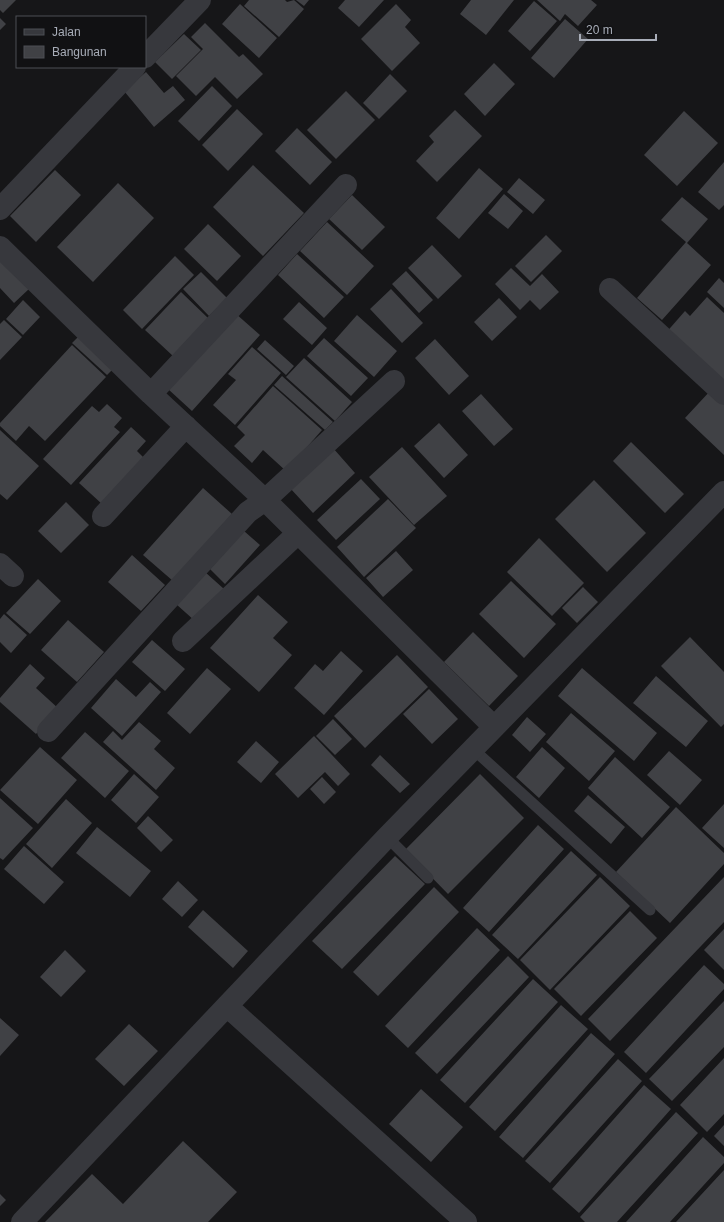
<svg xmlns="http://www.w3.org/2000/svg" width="724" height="1222" font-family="Helvetica,sans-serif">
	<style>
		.building { fill: #404145 }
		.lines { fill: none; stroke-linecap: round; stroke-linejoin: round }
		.lane { stroke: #37383d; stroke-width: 11 }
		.street { stroke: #37383d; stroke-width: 22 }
	</style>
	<rect width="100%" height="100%" fill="#161618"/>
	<path class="building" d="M0,0H16L3,13L0,10Z
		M249,0H285L287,2L294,0L304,9L279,37L244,6Z
		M296,0H309L304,6Z
		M345,0H384L359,27L338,8Z
		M471,0H514L486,35L460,14Z
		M537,0H591L597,5L578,26L565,14L560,21Z
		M534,1L557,21L530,51L508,31Z
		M240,4L277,38L259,58L222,24Z
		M396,4L411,20L405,27L420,43L392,71L361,39Z
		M0,18L6,24L0,30Z
		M565,19L588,39L554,78L531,58Z
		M205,23L239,57L243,54L263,74L237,99L215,77L196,96L176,76L203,49L191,37Z
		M184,34L201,50L172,79L155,62Z
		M494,63L515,84L485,116L464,94Z
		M146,72L164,93L173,86L185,100L154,127L124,91Z
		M390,74L407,91L379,119L363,103Z
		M212,86L232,106L199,141L178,121Z
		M346,91L375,120L336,159L307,130Z
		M237,109L263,134L228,171L202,145Z
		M455,110L482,136L437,182L416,161L434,142L429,136Z
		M684,111L718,143L677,186L644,155Z
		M297,128L332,162L310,185L275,151Z
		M724,162V205L719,210L698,192Z
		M253,165L304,213L263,256L213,207Z
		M479,168L503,189L459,239L436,218Z
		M55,170L81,195L36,242L10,216Z
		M519,178L545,200L533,214L507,192Z
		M118,183L154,218L93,282L57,247Z
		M504,194L523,211L508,229L488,213Z
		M352,195L385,227L362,250L329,219Z
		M682,197L708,219L687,243L711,265L662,320L637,298L686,242L661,220Z
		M327,222L374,266L347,295L300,251Z
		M208,224L241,256L217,281L184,249Z
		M546,235L562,251L531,282L515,266Z
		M432,245L462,276L438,299L408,268Z
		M297,254L344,297L324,318L278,275Z
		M175,256L194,275L142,329L123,310Z
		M0,259L29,289L14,303L0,288Z
		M511,268L530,286L542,274L559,292L540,310L530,300L520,310L495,284Z
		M406,271L433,300L419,313L392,284Z
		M201,272L227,298L209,316L183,289Z
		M719,278L724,283V308L707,292Z
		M391,289L423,323L402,343L370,309Z
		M181,292L208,318L173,356L145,330Z
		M707,297L724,313V389L664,335L685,311L690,316Z
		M499,298L517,317L492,341L474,322Z
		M23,300L40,317L23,335L6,319Z
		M299,302L327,328L312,345L283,319Z
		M235,313L260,335L192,411L168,389Z
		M357,315L397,351L374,377L334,341Z
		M4,320L22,337L0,360V324Z
		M82,333L116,366L107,375L72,343Z
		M324,338L368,378L351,396L307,356Z
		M435,339L469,376L449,395L415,358Z
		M265,340L294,366L286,375L257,349Z
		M72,345L106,377L45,441L29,426L16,441L0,426V423Z
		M252,347L281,373L235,425L213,405L236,380L228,374Z
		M304,358L352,402L335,421L286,377Z
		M282,376L333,422L325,430L274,385Z
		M273,386L322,430L286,471L263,450L252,463L234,446L245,435L237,427Z
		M711,390L724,402V455L685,418Z
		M481,394L513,429L494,446L462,411Z
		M107,404L122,418L114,427L120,432L71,485L43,459L92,406L99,412Z
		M439,423L468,455L444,478L414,446Z
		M131,427L146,441L137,451L145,459L102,504L79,483Z
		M0,430L39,466L7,500L0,494Z
		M631,442L684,494L665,513L613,461Z
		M402,447L447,496L414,525L369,477Z
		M333,448L355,473L313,513L290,488Z
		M361,479L380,499L336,540L317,520Z
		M594,480L646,533L607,572L555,519Z
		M203,488L232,514L173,581L143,555Z
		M388,499L416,528L364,577L337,547Z
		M66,502L89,525L61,553L38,531Z
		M244,531L260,545L225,584L210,569Z
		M539,538L584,583L552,616L507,572Z
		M396,551L413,570L383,597L366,578Z
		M132,555L165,585L141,611L108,582Z
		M205,572L224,589L195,621L176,604Z
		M38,579L61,601L30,634L6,613Z
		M511,581L556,624L524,658L479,614Z
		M583,587L598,602L577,623L562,608Z
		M258,595L288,622L273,638L292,655L259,692L210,648Z
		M4,614L27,635L11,653L0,642V619Z
		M68,620L104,652L77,682L41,650Z
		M473,632L518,676L489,706L444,662Z
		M690,637L724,672V724L721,727L661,666Z
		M152,640L185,669L165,691L132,662Z
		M341,651L363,671L324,715L294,688L315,664L323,671Z
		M397,655L428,687L365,748L334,716Z
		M30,664L45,678L36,688L59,709L36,734L0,702V698Z
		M207,668L231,689L190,734L167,713Z
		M582,668L657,733L634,761L558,696Z
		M656,676L708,721L686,747L633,703Z
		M116,679L136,697L150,682L161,692L122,736L91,708Z
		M429,689L458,719L432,744L403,714Z
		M571,713L615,751L589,781L546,742Z
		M527,717L546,734L530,752L512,735Z
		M333,719L352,739L335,755L316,736Z
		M139,722L161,741L154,749L175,768L156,790L103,742L113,731L122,740Z
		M85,732L129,771L105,798L61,758Z
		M314,736L350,774L338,786L325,772L298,798L275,774Z
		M256,741L279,762L261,783L237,762Z
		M40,747L77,780L38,824L0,790Z
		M542,747L565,768L539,798L516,777Z
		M669,751L702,780L680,805L647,775Z
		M380,755L410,784L400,793L371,765Z
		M615,757L670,807L642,838L588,788Z
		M134,774L159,797L136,823L111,800Z
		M480,774L524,818L448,894L405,850Z
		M322,777L336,792L324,804L310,789Z
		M588,795L625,827L611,844L574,811Z
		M0,798L33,828L3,860L0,858Z
		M66,799L92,823L52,868L26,844Z
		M724,804V848L702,828Z
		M676,807L724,853V864L670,923L616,872Z
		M148,816L173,840L161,852L137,828Z
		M538,825L564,849L489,932L463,908Z
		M97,827L151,871L130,897L76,853Z
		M24,846L64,882L44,904L4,869Z
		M571,851L597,875L518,959L492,935Z
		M395,856L425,884L342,969L312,941Z
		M600,877L630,906L550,990L520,960Z
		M724,877V922L610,1041L588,1019Z
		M178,881L198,900L182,917L162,899Z
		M434,887L459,912L378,996L353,972Z
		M203,910L248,951L233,968L188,927Z
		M630,911L657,938L581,1016L554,989Z
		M477,928L500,950L408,1048L385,1026Z
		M724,929V970L704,950Z
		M65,950L86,971L61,997L40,977Z
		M508,956L529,977L437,1074L415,1053Z
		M704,965L724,984V989L646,1073L624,1052Z
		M533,979L558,1002L465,1103L440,1080Z
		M724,1001V1047L672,1101L649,1079Z
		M561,1005L588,1029L495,1131L469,1107Z
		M0,1018L19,1035L0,1056Z
		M129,1024L158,1051L124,1086L95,1059Z
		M591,1033L615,1054L523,1158L499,1137Z
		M724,1058V1114L707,1132L680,1105Z
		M618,1059L642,1081L550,1183L525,1161Z
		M644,1085L671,1109L579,1213L552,1189Z
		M421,1089L463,1127L431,1162L389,1124Z
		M676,1112L698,1133L617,1222H585L580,1217Z
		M724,1125V1146L714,1136Z
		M703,1137L724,1157V1163L670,1222H626Z
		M183,1141L237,1192L208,1222H45L92,1174L123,1204Z
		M724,1170V1222H676Z
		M0,1194L6,1200L0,1206Z"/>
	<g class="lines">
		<path class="lane" d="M473,749L650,910
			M387,837L428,878"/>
		<path class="street" d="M145,57L200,0
			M0,209L135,67
			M0,247L151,394L265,500L494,727
			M610,289L724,394
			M151,394L346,185
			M103,516L186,426
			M0,564L13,576
			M183,641L298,533
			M48,731L248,512L265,500L394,381
			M227,1006L466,1222
			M22,1222L387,837L724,492"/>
	</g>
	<rect x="16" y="16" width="130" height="52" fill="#111113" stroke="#4d4f55"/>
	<rect x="24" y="29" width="20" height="6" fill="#37383d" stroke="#4d4f55"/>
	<text x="52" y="36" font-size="12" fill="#a8adb8">Jalan</text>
	<rect x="24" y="46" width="20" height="12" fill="#404145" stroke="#4d4f55"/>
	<text x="52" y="56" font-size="12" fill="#a8adb8">Bangunan</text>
	<path d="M580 34v6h76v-6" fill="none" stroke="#a8adb8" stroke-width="2"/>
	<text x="586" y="34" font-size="12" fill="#a8adb8" stroke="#111113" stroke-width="3" paint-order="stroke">20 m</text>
</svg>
